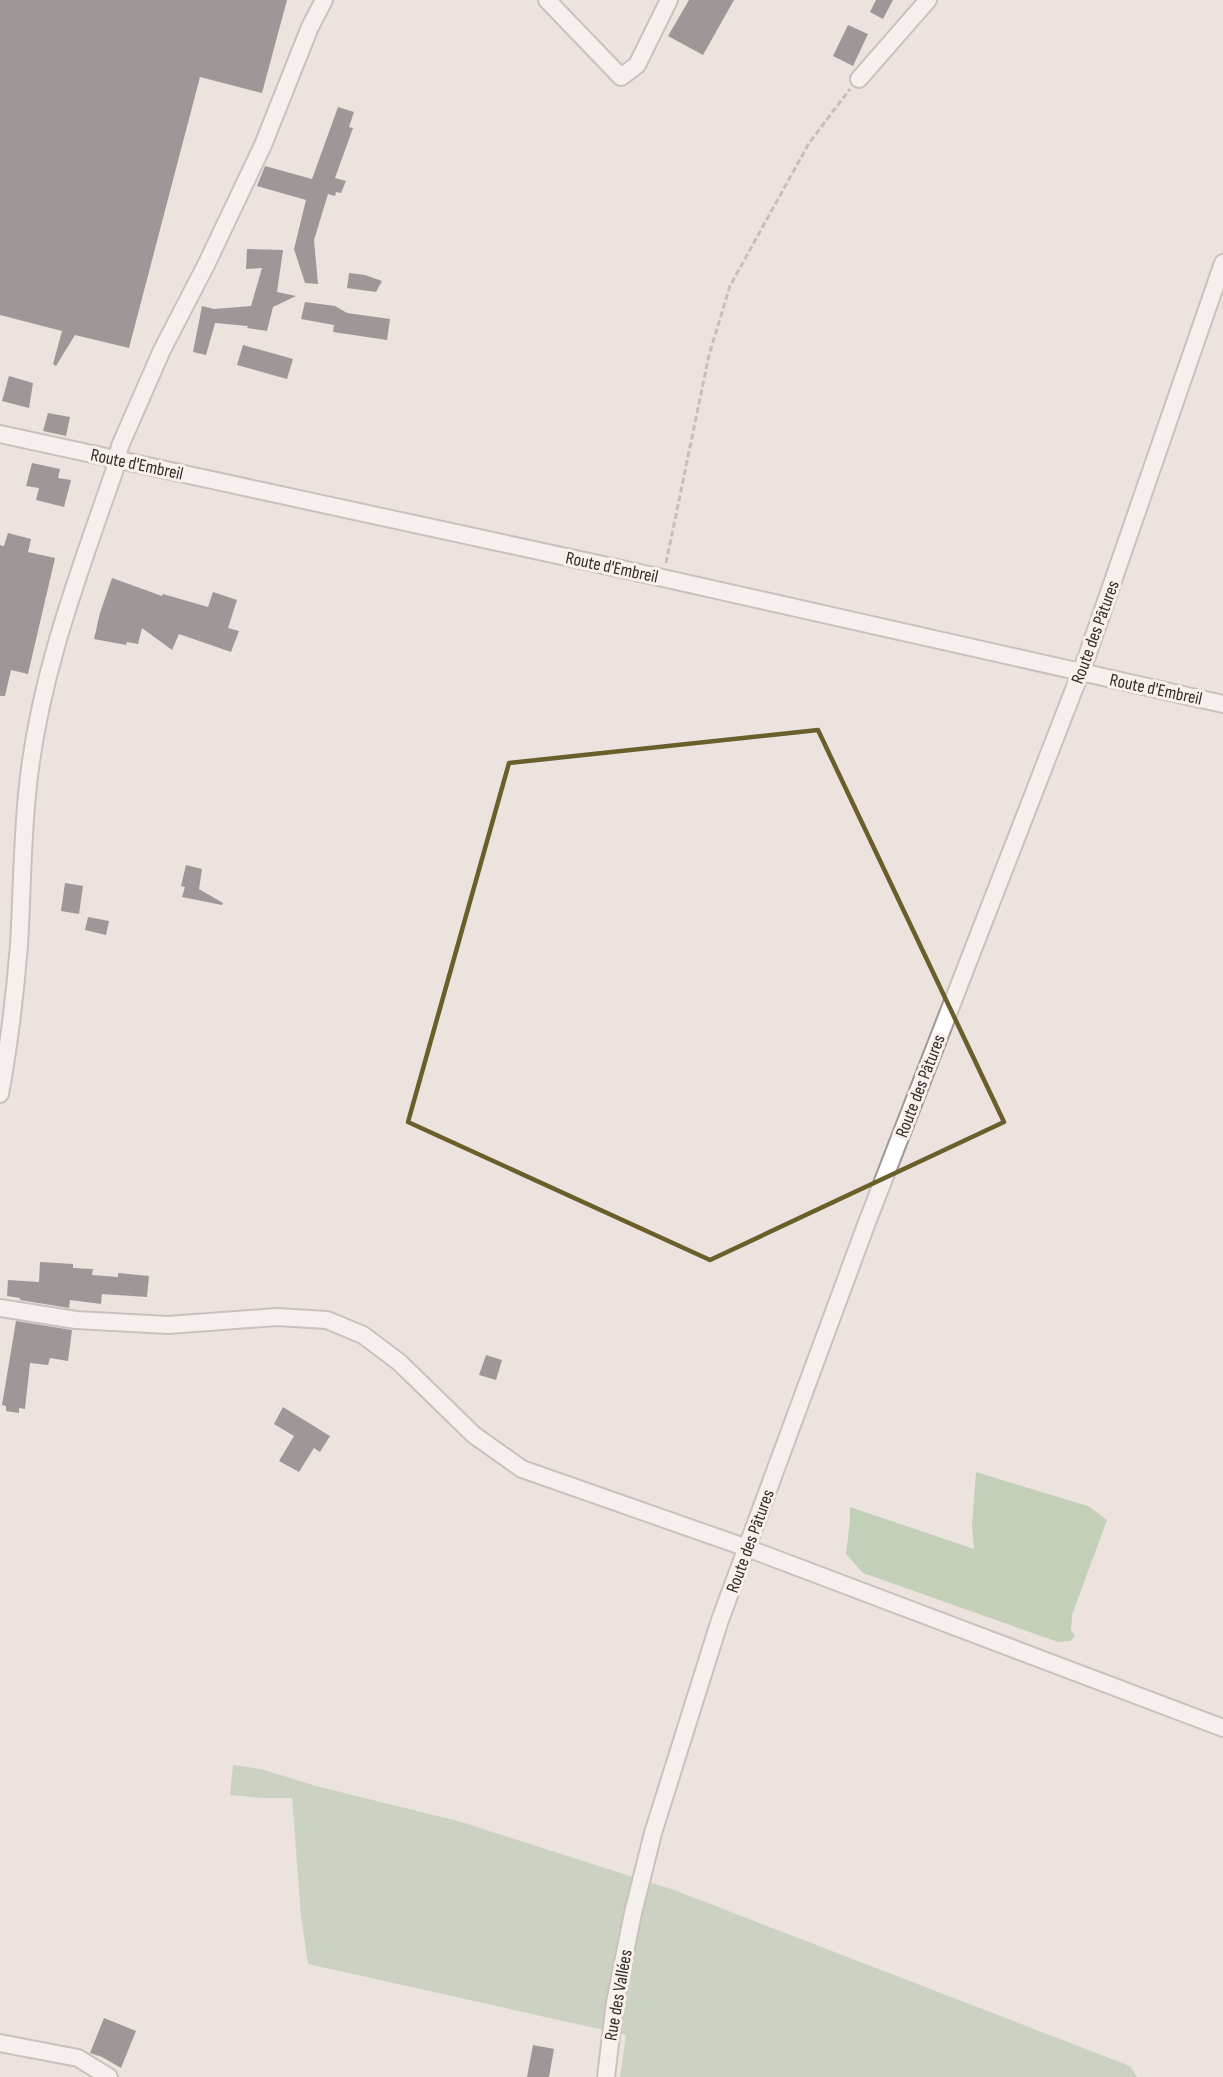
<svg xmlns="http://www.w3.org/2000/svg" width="1223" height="2077" font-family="'Sofia Sans Condensed',sans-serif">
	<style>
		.green { fill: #a5bda0 }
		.forest { fill: #92b58b }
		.building { fill: #3d3a40 }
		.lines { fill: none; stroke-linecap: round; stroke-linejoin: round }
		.street-casing { stroke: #a09794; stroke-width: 20 }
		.path { stroke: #99938f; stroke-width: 3; stroke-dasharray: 6 3; stroke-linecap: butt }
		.street { stroke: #fff; stroke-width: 16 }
		.marked { fill: none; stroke: #6a5e2b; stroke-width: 4.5; stroke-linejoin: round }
		.labels { text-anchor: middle; stroke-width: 6; stroke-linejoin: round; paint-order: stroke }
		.street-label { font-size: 18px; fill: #312e2c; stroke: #f9f0ec }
	</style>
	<rect width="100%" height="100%" fill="#ece3df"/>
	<path class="green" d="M233,1765L261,1769L316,1786L458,1821L674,1890L1130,2066L1137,2077H620L626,2035L308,1964L301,1916L292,1798H262L230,1795Z"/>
	<path class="forest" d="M976,1472L1088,1506L1107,1520L1072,1615L1071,1630L1075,1636L1070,1641L1058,1642L863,1573L846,1554L850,1520V1507L974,1549L972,1525Z"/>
	<path class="building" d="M0,0H287L262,93L200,77L129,348L75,335L56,366L53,364L62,331L0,315Z
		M689,0H734L703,55L668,36Z
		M876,0H893L883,19L870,12Z
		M848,25L868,34L853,66L833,56Z
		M338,107L354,112L349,127L353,128L335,178L346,181L341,193L336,192L335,196L328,194L314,240L318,284L305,283L294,249L306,200L257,186L265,166L312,179Z
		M247,249L283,250L277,292L296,296L273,307L267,331L247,328L248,326L215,323L206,355L193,352L202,306L214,309L251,306L262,268L246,269Z
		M349,273L365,275L382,281L376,292L347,288Z
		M305,302L335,306L347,313L390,319L387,340L333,332L334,325L301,319Z
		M243,345L293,359L287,379L237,365Z
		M9,376L33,383L29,408L2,401Z
		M48,413L70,417L66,436L43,431Z
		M32,463L60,469L58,478L71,480L64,507L36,500L39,488L26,486Z
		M8,533L31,539L28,552L55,558L28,674L11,670L5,696H0V545L4,546Z
		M112,578L162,596L163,594L208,607L213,592L237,600L228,628L239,631L231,652L179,634L172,650L142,628L138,644L127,642L126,645L94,639L100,613Z
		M186,865L202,869L199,889L223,903L222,905L182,897L185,887L181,886Z
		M65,883L83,886L79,914L61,911Z
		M88,917L109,921L106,935L85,930Z
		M40,1262L73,1264V1268L93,1269L92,1275L118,1277V1273L149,1276L147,1297L102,1294L101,1304L70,1300L69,1308L20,1300V1298L7,1296L8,1280L39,1282Z
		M16,1321L72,1330L68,1361L50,1358L48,1365L30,1363L25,1409L19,1408V1413L6,1411V1406L2,1405Z
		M486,1355L502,1360L496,1380L479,1375Z
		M283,1407L330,1436L320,1452L314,1448L299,1472L279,1461L294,1436L274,1424Z
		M104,2018L136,2031L121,2068L102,2057L90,2053Z
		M533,2045L554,2049L549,2077H527Z"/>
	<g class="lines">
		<g class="street-casing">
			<path id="street" d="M547,0L621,77L637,65L669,0
				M859,79L928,0
				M0,434L663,578L1223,704
				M0,1094C9,1045 15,995 19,945C22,895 22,845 27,795C37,683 77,578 114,472L120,446L162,350L206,265L263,145L310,27L324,0
				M0,1308L76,1320L168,1325L277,1317L327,1320L363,1335L399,1362L474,1435L522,1469L747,1548L1223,1728
				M0,2043L78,2058L109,2077
				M606,2077L615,2002L633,1913L653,1833L720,1620L866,1225L1087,656L1223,263"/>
		</g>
		<path class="path" d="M666,563L709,355L730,286L809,143L850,89"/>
		<use href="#street" class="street"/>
	</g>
	<path d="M0 0H1223V2077H0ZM818,730L1004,1122L710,1260L408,1122L509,763Z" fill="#ece3df" fill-opacity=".55" fill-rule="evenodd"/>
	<path class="marked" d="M818,730L1004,1122L710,1260L408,1122L509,763Z"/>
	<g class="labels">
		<g class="street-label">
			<text transform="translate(137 464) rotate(12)" y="6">Route d'Embreil</text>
			<text transform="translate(612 567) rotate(12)" y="6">Route d'Embreil</text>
			<text transform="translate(1095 632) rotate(-70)" y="6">Route des Pâtures</text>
			<text transform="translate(1156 689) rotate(12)" y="6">Route d'Embreil</text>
			<text transform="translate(920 1086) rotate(-69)" y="6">Route des Pâtures</text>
			<text transform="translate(750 1541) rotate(-70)" y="6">Route des Pâtures</text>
			<text transform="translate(618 1995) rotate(-80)" y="6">Rue des Vallées</text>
		</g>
	</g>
</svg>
